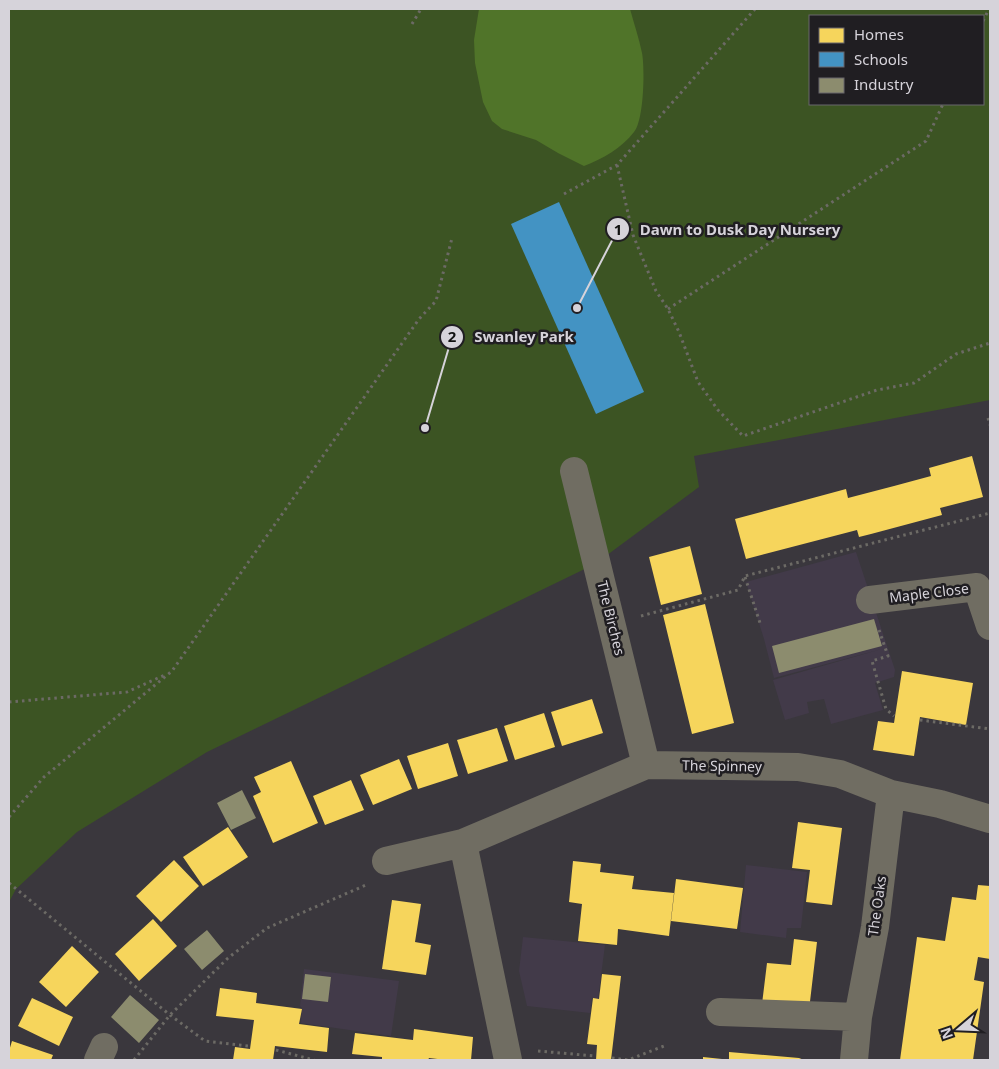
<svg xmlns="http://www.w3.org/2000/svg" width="999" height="1069" font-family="'Noto Sans',sans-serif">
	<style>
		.built { fill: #423a49 }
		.green { fill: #3c5423; fill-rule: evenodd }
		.forest { fill: #507429 }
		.homes { fill: #f6d55c }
		.schools { fill: #4393c3 }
		.industry { fill: #8c8c6e }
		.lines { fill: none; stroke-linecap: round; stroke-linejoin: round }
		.path { stroke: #6c6a65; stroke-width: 3; stroke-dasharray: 2.5 4; stroke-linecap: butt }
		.minor { stroke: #706d62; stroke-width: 28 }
		.labels { text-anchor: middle; stroke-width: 5; stroke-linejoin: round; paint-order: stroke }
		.street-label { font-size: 14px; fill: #d6d3da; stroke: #201e22 }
		.leader { fill: none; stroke: #d6d3da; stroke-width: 2 }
		.callout-dot { fill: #d6d3da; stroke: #201e22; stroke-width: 2 }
		.mark-label { font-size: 15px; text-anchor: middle; font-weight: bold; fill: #111 }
		.callout-label { font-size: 15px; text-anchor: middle; font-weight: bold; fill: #d6d3da; stroke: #201e22; stroke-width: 5; stroke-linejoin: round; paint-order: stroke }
	</style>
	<rect width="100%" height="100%" fill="#3a373d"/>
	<path class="built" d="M856,552L895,670L894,677L875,683L883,710L831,724L824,699L807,702L809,713L785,720L773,680L882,649L774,678L764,639L746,582Z
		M746,865L807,872L801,928H787L786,938L740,932Z
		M523,937L605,945L598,999L592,998L590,1013L527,1006L519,971Z
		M304,969L399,981L391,1036L301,1023L302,1008L300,1006Z"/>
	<path class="green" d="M9,9H990V400L694,456L699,487L595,564L207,752L77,832L16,889L9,902ZM810,16H983V104H810Z"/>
	<path class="forest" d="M479,9H630C634,24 639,38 642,53C645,68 644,120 634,132C622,148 602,159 584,166L558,153L536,140L502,129L492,121L483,102L475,63L474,40Z"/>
	<path class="homes" d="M972,456L983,497L940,508L942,515L871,534L859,537L857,530L746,559L735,519L846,489L848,498L894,486L931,476L929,468Z
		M690,546L702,594L661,605L649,557Z
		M705,604L734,723L692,734L663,615Z
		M902,671L973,683L966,725L920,717L914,756L873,750L878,721L894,723Z
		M592,699L603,733L562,746L551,712Z
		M544,713L555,747L515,760L504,726Z
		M497,728L508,761L468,774L457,740Z
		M448,743L458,776L418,789L407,756Z
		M399,759L412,789L373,805L360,775Z
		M291,761L318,823L273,843L253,796L261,792L254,777Z
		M351,780L364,810L325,825L313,796Z
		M798,822L842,828L832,905L806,902L810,870L792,868Z
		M228,827L248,857L203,886L183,857Z
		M174,860L199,886L161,922L136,896Z
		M573,861L601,864L600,872L634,876L632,889L674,893L669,936L618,929L617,945L578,941L582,904L569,902Z
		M676,879L743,888L737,929L671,921Z
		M978,885L990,886V959L978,957L974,980L984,982L973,1060H900L917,937L945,941L952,897L976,900Z
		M392,900L421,904L415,942L431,945L426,975L382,969Z
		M153,919L177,946L139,981L115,954Z
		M794,939L817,942L809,1010L762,1004L767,963L791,965Z
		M72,946L99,972L66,1007L39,982Z
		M602,974L621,976L611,1060H596L597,1045L587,1044L593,998L599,999Z
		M220,988L257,993L256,1003L302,1009L299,1024L329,1028L327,1052L275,1046L273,1060H233L235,1047L250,1049L254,1020L216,1016Z
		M32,998L73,1017L59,1046L18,1026Z
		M414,1029L473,1037L471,1060H446L429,1058L428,1060H382V1057L352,1054L355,1033L413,1040Z
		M12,1041L53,1055L51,1060H9V1051Z
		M729,1052L799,1058L804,1060H729Z
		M703,1057L722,1059V1060H703Z"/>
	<path class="schools" d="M559,202L644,392L596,414L511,224Z"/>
	<path class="industry" d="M874,619L882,646L779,673L772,646Z
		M242,790L256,818L231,830L217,803Z
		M207,930L224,951L202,970L184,949Z
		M305,974L331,977L328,1002L302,999Z
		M130,995L159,1020L139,1043L111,1017Z"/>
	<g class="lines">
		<path class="path" d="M983,21L989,9
			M412,24L421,9
			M617,165L633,235L656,291L668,309L679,332L698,382L718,410L743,436L877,390L914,383L956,354L990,343
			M564,194L617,165L755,9
			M668,309L926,141L943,104
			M988,418L990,425
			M745,577L760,623
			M641,616L738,590L745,576L990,513
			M879,630L888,656L872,661L886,709L894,716
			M9,702L127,692L167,674
			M920,720L990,729
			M9,817L44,777L172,671L419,319L436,301L452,238
			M9,883L170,1015L205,1041L248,1046
			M276,1050L314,1060
			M538,1051L595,1056
			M612,1058L628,1060L664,1046
			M134,1060L170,1015L228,958L267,928L366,885"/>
		<path class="minor" d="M574,471L646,765
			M870,600L977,587L990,626
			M386,861L463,843
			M720,1012L858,1017
			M98,1060L104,1047
			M508,1060L463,843L646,765L798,767L840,774L891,794L940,804L990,819
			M854,1060L858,1017L875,927L891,794"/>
	</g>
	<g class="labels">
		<g class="street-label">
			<text transform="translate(929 593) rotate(-7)" y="5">Maple Close</text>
			<text transform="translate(611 618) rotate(76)" y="5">The Birches</text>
			<text transform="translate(722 766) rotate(1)" y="5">The Spinney</text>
			<text transform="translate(877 906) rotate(-82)" y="5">The Oaks</text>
		</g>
	</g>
	<path class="leader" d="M577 308L618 229M425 428L452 337"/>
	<g class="callout-dot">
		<circle cx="577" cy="308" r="5"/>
		<circle cx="425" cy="428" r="5"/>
		<circle cx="618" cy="229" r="12"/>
		<circle cx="452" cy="337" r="12"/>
	</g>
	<g class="mark-label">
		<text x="618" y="235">1</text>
		<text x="452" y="342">2</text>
	</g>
	<g class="callout-label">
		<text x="740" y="235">Dawn to Dusk Day Nursery</text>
		<text x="524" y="342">Swanley Park</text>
	</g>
	<rect width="999" height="1069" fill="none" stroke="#d6d3da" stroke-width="20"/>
	<rect x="809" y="15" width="175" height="90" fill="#201e22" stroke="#69666c"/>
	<rect x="819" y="28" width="25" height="15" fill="#f6d55c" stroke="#69666c"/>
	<text x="854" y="40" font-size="15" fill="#d6d3da">Homes</text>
	<rect x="819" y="52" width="25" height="15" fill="#4393c3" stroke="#69666c"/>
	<text x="854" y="65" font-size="15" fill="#d6d3da">Schools</text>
	<rect x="819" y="78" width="25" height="15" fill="#8c8c6e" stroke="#69666c"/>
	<text x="854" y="90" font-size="15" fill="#d6d3da">Industry</text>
	<g transform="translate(959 1029) rotate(251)" stroke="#201e22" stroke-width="4" paint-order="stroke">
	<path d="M0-4L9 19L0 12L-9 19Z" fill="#d6d3da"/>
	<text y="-8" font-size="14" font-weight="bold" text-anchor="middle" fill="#d6d3da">N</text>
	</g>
</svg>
